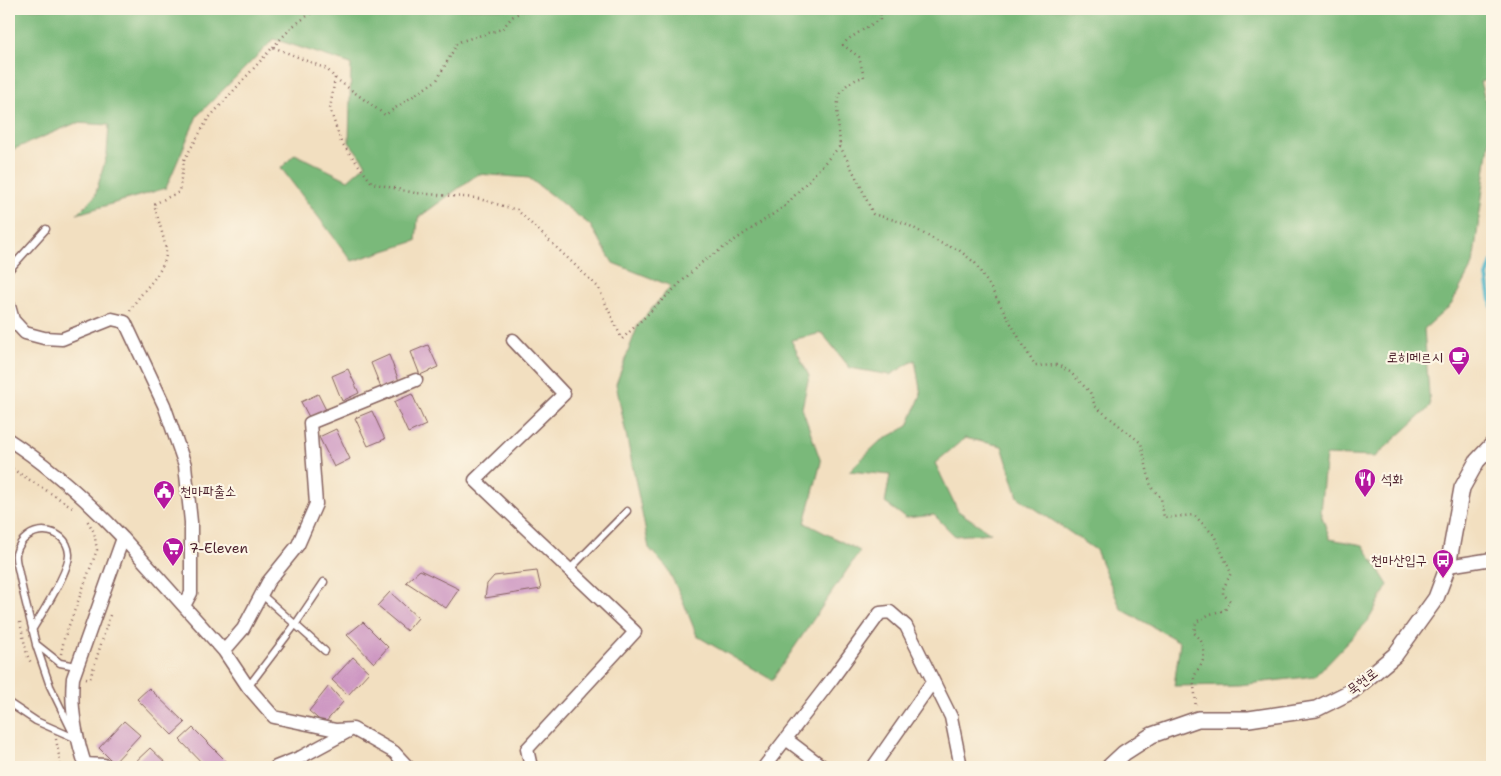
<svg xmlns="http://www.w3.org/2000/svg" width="1501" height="776" font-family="'Shantell Sans','Poor Story',sans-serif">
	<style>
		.forest { fill: #7ab97a; stroke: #626c52 }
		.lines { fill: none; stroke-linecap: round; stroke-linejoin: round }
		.stream { stroke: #4bb5c9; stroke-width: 4 }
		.building { fill: #cd97c2 }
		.service-casing { stroke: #85625f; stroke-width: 9 }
		.minor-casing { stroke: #85625f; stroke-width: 15 }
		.tertiary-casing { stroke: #85625f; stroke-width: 18 }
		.path { stroke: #85625f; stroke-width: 2.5; stroke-dasharray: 1 4; stroke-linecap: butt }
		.service { stroke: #fff; stroke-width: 6 }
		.minor { stroke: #fff; stroke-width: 12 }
		.tertiary { stroke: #fff; stroke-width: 15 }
		.labels { text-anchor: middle; stroke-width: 4.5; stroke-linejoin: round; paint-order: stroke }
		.poi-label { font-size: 14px; fill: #4a1f2b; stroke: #fcf5e5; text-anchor: start }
		.street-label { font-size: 14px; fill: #4a1f2b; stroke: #fcf5e5 }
	</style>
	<rect width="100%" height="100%" fill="#fcf5e5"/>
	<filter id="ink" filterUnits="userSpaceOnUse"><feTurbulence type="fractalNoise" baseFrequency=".02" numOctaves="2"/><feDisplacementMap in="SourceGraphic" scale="10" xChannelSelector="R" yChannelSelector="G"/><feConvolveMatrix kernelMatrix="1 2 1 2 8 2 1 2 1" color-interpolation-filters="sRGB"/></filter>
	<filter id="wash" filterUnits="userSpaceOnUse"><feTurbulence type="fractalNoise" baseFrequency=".0096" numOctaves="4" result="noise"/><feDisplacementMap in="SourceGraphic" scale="20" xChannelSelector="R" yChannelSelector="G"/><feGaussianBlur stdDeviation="1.12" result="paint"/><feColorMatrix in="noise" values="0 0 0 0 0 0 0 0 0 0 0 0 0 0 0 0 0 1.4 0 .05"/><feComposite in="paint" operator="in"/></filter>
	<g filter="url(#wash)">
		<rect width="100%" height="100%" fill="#f2dfc0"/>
		<path class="forest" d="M9,9H1492V79L1480,82L1492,122L1473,264L1451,305L1424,329L1430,407L1375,457L1326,455L1320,511L1330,539L1363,545L1388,585L1368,621L1315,676L1239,685L1174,686L1180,642L1121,609L1096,550L1018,497L1002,446L965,438L935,463L958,511L991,533L955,536L934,515L906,518L885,503L890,475L849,471L879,442L908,426L921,395L915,360L890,375L850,368L822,333L791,340L809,376L802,408L821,462L805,523L860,551L772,680L697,636L681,596L667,568L649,548L616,384L638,325L671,286L613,263L590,225L529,178L478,174L418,218L416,241L352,261L281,168L295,154L348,180L366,164L349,142L351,64L274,39L197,116L166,188L77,214L95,196L107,154L109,125L76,123L9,151Z"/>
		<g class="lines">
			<path class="stream" d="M1492,262L1487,276L1492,307"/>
		</g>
		<g id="blocks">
			<path class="building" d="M428,345L438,367L420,375L411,352Z
				M389,355L399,381L381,388L371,363Z
				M348,369L359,393L342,401L332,376Z
				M318,394L326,410L309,417L301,402Z
				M412,394L426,425L408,433L394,402Z
				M372,411L385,439L368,446L355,418Z
				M336,429L350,459L334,467L319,437Z
				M420,570L459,589L446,608L406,582Z
				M537,571L541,589L485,598L487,584L494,576Z
				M390,592L418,618L407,631L377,606Z
				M363,622L388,647L374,663L347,635Z
				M353,657L369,672L348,695L332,680Z
				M329,686L343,702L324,724L309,711Z
				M149,688L185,723L172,735L137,699Z
				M124,721L140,735L114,763L99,748Z
				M193,728L232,767H206L180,740Z
				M150,748L170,767H136L133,764Z"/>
		</g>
	</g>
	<g filter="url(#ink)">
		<use href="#blocks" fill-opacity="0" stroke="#85625f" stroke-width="1"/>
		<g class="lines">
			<g class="service-casing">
				<path id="service" d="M9,270L46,229
					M569,570L627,511
					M261,594L325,651
					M32,630C41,615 70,570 69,554C67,525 24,522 16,554C15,560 18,567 19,573C23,594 29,615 34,636L36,644L60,663L76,666
					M36,645L50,686L72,731
					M248,687L295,625L324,582
					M9,703L36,721L77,739"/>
			</g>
			<g class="minor-casing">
				<path id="minor" d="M9,306L13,320L25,333L44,338L62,339L112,319L125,322L164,405L185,465L191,522V593L184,606
					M513,340L564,394L475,480L635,632L527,749L531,767
					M9,440C52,468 88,501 123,538L73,678C70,709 76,738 86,767
					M123,538L224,651L248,687L274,717L336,730L353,729L394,752L408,767
					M1448,566L1492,559
					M224,651L243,629L268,582L298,545L316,504L310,423L416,380
					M786,739L823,767
					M85,764L104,765L108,767
					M276,767L301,757L349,731
					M764,767L832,679L880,613L890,612L906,626L951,717L961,767
					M873,767L933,681"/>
			</g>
			<g class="tertiary-casing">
				<path id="tertiary" d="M1109,767L1124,753L1152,735L1198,719H1249L1316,709L1352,691L1395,655L1436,598L1448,566L1462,488L1477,461L1492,445"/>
			</g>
			<path class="path" d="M273,47L293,26L317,9
				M335,78L330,109L341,142L372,183L415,193L476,198L517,210L598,287L622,339L701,263L785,206L840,146C839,117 827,86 864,77L859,57L843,45L847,40L880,19L881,9
				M840,146L860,185L873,214L905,223L940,243L959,250L975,263L989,285L1035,366L1058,365L1070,372L1090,392L1095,406L1141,443L1151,487L1161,498L1164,518L1194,515L1214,535L1231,573L1223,589V594L1230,601L1225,610L1210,614L1196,622L1194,633C1204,641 1207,653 1201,665C1198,669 1195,674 1194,679C1193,689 1197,698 1195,707
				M130,311C138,294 166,272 166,253C166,243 157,216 154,204L179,192L184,160L208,119L273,47L327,69L335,78L385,115L437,80L458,42L502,29L512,17L525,9
				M9,465L14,470L74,508
				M20,622L27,655L32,665
				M61,654L64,639L97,550L94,532L87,520
				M86,678L90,679L111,612
				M56,739L61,767"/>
			<use href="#service" class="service"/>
			<use href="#minor" class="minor"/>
			<use href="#tertiary" class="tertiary"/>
		</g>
	</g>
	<defs>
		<g id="cafe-pin" transform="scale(1.125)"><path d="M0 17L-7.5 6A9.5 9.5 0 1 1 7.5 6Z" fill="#b5179e" stroke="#fcf5e5"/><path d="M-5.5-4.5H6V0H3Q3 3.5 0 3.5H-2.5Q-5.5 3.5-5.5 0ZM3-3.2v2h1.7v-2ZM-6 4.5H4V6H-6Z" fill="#fff"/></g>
		<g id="restaurant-pin" transform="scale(1.125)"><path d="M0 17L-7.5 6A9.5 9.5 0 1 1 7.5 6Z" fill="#b5179e" stroke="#fcf5e5"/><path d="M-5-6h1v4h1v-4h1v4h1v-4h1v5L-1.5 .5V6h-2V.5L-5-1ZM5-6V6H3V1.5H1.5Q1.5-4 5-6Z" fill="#fff"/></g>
		<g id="civic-pin" transform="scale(1.125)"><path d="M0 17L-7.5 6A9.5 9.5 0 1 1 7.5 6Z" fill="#b5179e" stroke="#fcf5e5"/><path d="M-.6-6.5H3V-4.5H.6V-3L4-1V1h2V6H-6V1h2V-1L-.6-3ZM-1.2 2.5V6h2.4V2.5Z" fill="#fff"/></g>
		<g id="supermarket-pin" transform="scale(1.125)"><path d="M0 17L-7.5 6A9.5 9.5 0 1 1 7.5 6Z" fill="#b5179e" stroke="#fcf5e5"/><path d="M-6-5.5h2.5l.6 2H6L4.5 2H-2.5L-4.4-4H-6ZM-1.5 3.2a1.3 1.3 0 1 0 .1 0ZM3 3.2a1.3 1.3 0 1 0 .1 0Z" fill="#fff"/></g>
		<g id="bus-pin" transform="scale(1.125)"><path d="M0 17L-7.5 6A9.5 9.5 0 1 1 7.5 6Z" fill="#b5179e" stroke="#fcf5e5"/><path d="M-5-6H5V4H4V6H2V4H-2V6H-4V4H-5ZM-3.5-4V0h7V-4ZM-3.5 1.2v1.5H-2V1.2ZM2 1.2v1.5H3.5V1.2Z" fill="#fff"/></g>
	</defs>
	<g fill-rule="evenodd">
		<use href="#cafe-pin" x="1459" y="357"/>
		<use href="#restaurant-pin" x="1365" y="479"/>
		<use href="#civic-pin" x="164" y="491"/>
		<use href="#supermarket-pin" x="173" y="548"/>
		<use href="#bus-pin" x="1443" y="560"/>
	</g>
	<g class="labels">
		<g class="poi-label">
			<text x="1443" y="362" text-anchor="end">로히메르시</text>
			<text x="1381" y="484">석화</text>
			<text x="180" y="496">천마파출소</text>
			<text x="189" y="553">7-Eleven</text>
			<text x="1427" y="565" text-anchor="end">천마산입구</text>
		</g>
		<g class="street-label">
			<text transform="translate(1362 681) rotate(-37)" y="5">묵현로</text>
		</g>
	</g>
	<rect width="1501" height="776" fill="none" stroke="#fcf5e5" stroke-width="30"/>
</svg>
